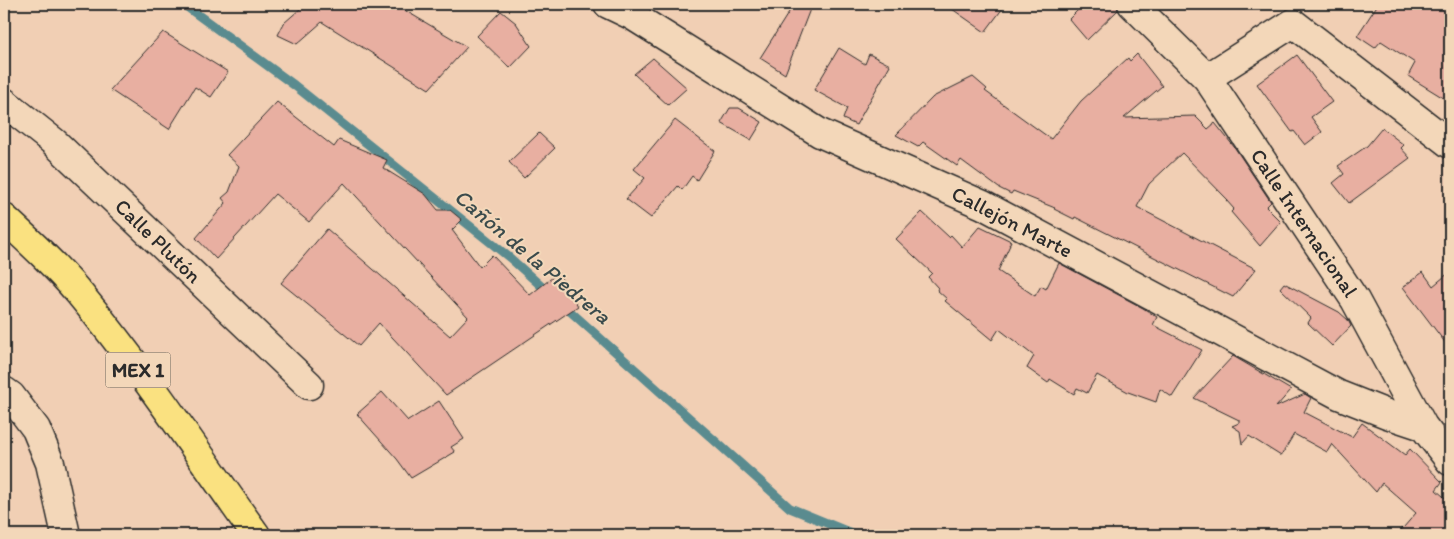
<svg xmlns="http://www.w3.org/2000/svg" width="1454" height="539" font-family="Itim,sans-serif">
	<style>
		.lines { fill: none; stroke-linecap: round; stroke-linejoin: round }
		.stream { stroke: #5a8b8f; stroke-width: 9 }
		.building { fill: #e8afa1; stroke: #2b2b2b }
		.minor-casing { stroke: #2b2b2b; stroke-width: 31 }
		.primary-casing { stroke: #2b2b2b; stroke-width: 31 }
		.minor { stroke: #f3d7b9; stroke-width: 28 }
		.primary { stroke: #fae180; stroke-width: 28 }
		.labels { text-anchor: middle; stroke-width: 4; stroke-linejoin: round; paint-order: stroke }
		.shield { fill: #f3d7b9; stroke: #675f56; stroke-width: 1 }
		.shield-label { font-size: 20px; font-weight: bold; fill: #2b2b2b }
		.street-label { font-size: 21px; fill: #2b2b2b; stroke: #f3d7b9 }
		.water-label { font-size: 22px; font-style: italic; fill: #3b4b4c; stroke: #f3d7b9 }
	</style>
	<rect width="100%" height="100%" fill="#f1cfb4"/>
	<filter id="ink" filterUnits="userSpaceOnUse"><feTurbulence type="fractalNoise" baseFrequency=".02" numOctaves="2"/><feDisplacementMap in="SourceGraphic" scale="10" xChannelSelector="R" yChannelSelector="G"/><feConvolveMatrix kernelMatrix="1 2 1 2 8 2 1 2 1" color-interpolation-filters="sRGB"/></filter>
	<g filter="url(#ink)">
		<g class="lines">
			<path class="stream" d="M183,4L294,85L510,258L550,294
				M562,304L790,508L856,535"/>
		</g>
		<path class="building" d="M293,4H394L467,47L429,89L322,22L297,44L278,35L284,23L300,9Z
			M794,4H812L785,74L760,58Z
			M945,4H1006L985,32Z
			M1084,4H1117L1118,10L1087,40L1069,19Z
			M1378,4H1436L1450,14V102L1408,76L1415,63L1381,41L1375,48L1357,36Z
			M501,11L516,23L531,46L510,68L477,36Z
			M163,32L228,72L211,97L195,87L169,129L110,90Z
			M839,48L865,64L869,54L890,65L856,125L843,119L847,108L814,90Z
			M1137,54L1162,86L1124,118L1195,116L1208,129L1215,123L1235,148L1271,202L1266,207L1281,222L1260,246L1231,212L1234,209L1226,200L1227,199L1182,153L1149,184L1137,207L1256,269L1233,297L1075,217L1074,219L1054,209L1055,208L1013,191L1011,194L999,188L961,160L957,166L923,142L918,147L896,135L933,97L973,77L987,89L985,91L1051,139L1081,101L1128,58L1130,61Z
			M1297,55L1332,102L1311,117L1322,132L1305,145L1294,131L1292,132L1257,84Z
			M653,58L687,88L668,105L634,74Z
			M277,102L334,147L339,140L387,160L383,168L425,194L438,210H450L462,220L452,230L480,267L492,255L530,295L558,273L578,306L446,395L379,323L359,346L281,283L327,229L450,336L468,317L344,183L309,222L275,194L216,259L196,238L226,203L222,198L229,192L239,166L227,155Z
			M730,108H739L762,122L751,140L721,123Z
			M675,120L715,151L697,180L692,176L682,190L678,186L651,218L626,199L645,178L634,169Z
			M1382,128L1404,145L1401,148L1410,158L1349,203L1333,183L1344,174L1338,166L1367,146Z
			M539,133L555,148L524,178L509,162Z
			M922,212L949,237L951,235L962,247L980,226L1011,241L1009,245H1010L998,271L1035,296L1041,286L1046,289L1059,263L1143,308L1157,317L1153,325L1202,350L1172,397L1160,389L1156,402L1128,392L1097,375L1087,393L1077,388L1074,394L1050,379L1048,383L1027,368L1034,356L999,329L992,340L945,301L947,299L937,290L938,288L928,277L932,273L896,239Z
			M1423,272L1433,286L1450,272V349L1403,287Z
			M1284,283L1339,312L1348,320L1351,326L1332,346L1308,323L1311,318L1280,288Z
			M1233,356L1291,390L1276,407L1305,394L1311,398L1304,412L1352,437L1362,423L1405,455L1410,449L1442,482L1436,490L1450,502V535H1397L1416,513L1382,483L1376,492L1332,444L1327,452L1294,434L1281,456L1249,436L1242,444L1240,431L1232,426L1239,423V420L1194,398Z
			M382,392L408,421L439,401L464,439L451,447L455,452L411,478L397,459L357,414Z"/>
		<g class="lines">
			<g class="minor-casing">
				<path id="minor" d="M608,4L633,16L820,133L983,205L1339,395L1387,414L1423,426
					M1132,4L1207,78L1355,300L1423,426L1450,461
					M1207,78L1293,23L1450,144
					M4,102L54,142L309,385
					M4,391L11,396L36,429L50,463L66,535"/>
			</g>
			<g class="primary-casing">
				<path id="primary" d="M4,218C30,242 56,266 79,293C143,370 198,454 256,535"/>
			</g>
			<use href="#minor" class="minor"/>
			<use href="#primary" class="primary"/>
		</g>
	</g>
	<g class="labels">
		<rect class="shield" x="105.5" y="352.5" width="65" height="35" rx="4"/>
		<g class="shield-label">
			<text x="138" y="377">MEX 1</text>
		</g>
		<g class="street-label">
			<text transform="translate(1012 222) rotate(27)" y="7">Callejón Marte</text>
			<text transform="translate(1304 223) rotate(56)" y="7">Calle Internacional</text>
			<text transform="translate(158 241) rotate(44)" y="7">Calle Plutón</text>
		</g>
		<g class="water-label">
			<text transform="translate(533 256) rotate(40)" y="8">Cañón de la Piedrera</text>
		</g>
	</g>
	<rect width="1454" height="539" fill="none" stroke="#f3d7b9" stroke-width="20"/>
	<rect x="10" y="10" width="1434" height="519" fill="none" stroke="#2b2b2b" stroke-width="2" filter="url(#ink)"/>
</svg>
